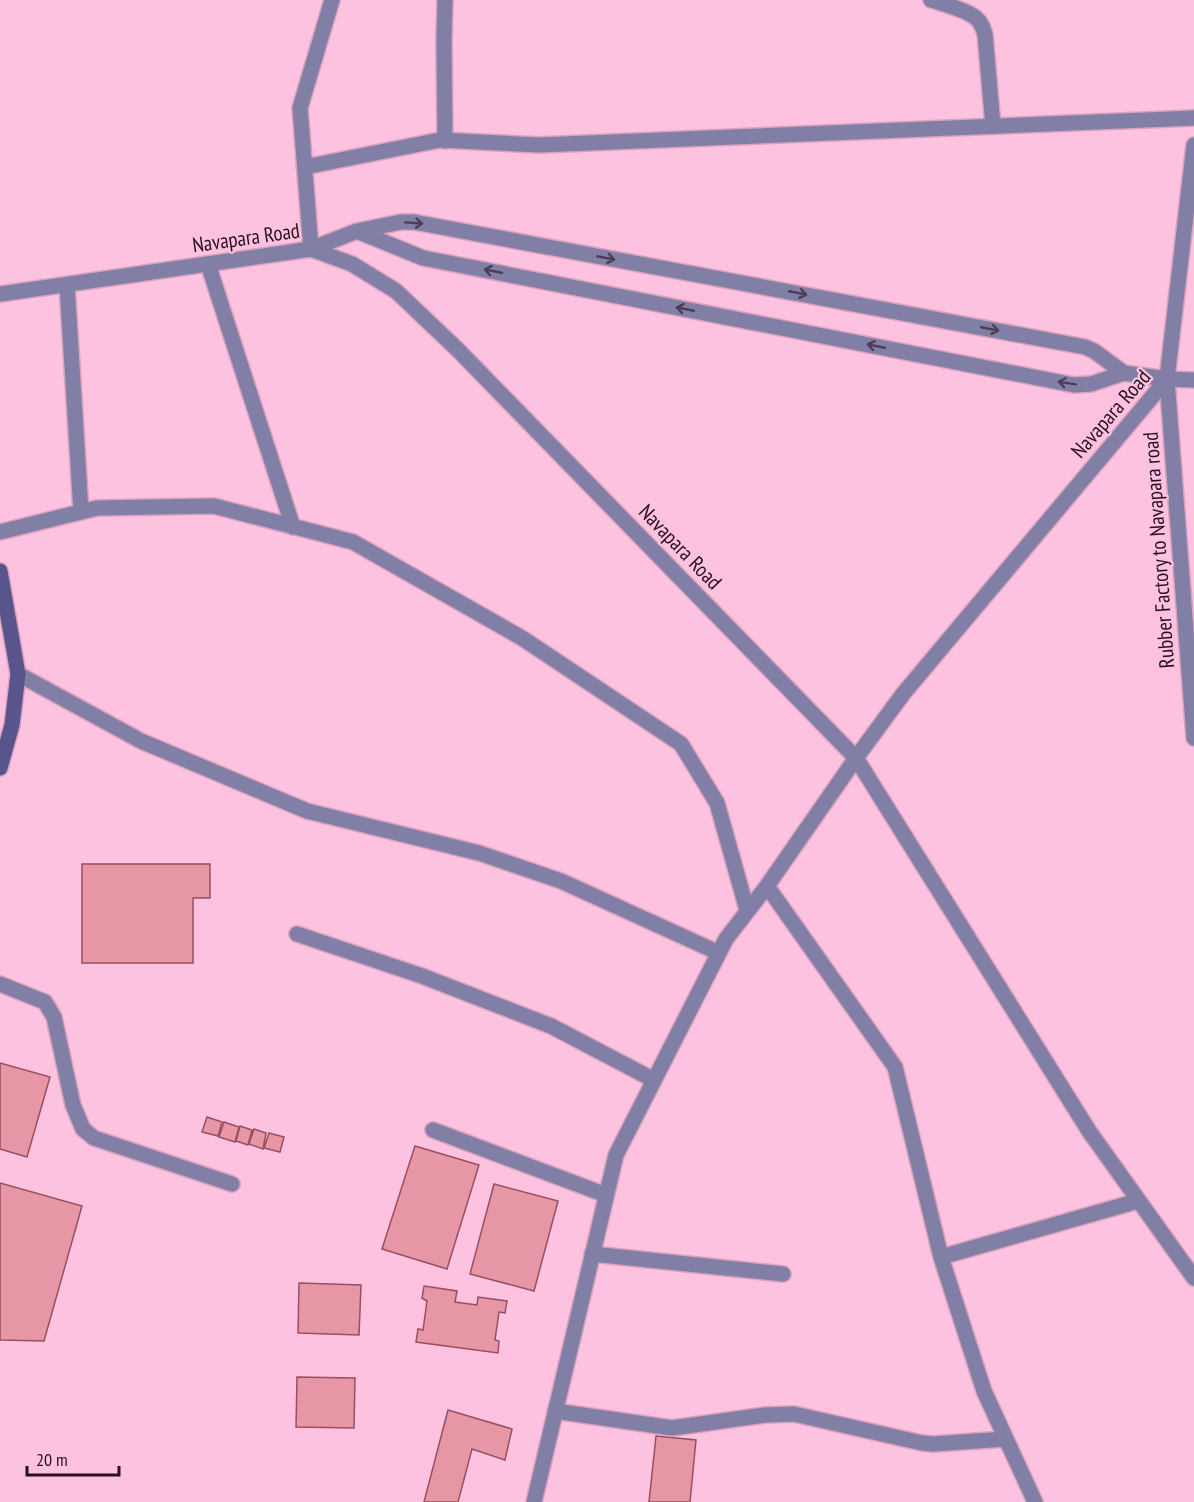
<svg xmlns="http://www.w3.org/2000/svg" width="1194" height="1502" font-family="'PT Sans Narrow',sans-serif">
	<style>
		.building { fill: #e796a6; stroke: #984f5f; stroke-width: 1.5 }
		.lines { fill: none; stroke-linecap: round; stroke-linejoin: round }
		.service-casing { stroke: #d8a2be; stroke-width: 18 }
		.minor-casing { stroke: #d8a2be; stroke-width: 18 }
		.tertiary-casing { stroke: #d8a2be; stroke-width: 18 }
		.secondary-casing { stroke: #d8a2be; stroke-width: 18 }
		.service { stroke: #817fa5; stroke-width: 15 }
		.minor { stroke: #817fa5; stroke-width: 15 }
		.tertiary { stroke: #817fa5; stroke-width: 15 }
		.secondary { stroke: #59548b; stroke-width: 15 }
		.oneway { stroke: #4d3c55 }
		.labels { text-anchor: middle; stroke-width: 4.5; stroke-linejoin: round; paint-order: stroke }
		.street-label { font-size: 21px; fill: #2a101f; stroke: #fec2e1 }
	</style>
	<rect width="100%" height="100%" fill="#fec2e1"/>
	<path class="building" d="M82,864H210V898H193V963H82Z
		M0,1063L50,1077L27,1157L0,1149Z
		M207,1117L222,1122L218,1136L202,1132Z
		M224,1122L239,1127L235,1142L219,1137Z
		M240,1126L252,1130L248,1145L236,1141Z
		M254,1129L266,1133L263,1149L249,1144Z
		M269,1133L284,1137L280,1152L264,1148Z
		M415,1146L479,1165L447,1269L382,1249Z
		M0,1183L82,1206L44,1341L0,1340Z
		M494,1184L558,1201L534,1291L470,1274Z
		M299,1283L361,1285L359,1335L298,1333Z
		M424,1286L457,1291L455,1302L477,1305L478,1297L507,1301L505,1313L499,1312L495,1340L499,1341L498,1353L416,1342L418,1329L423,1330L427,1301L422,1298Z
		M297,1377L355,1378L354,1428L296,1427Z
		M448,1410L512,1429L505,1460L472,1449L458,1502H424Z
		M656,1436L696,1440L690,1502H649Z"/>
	<g class="lines">
		<g class="service-casing">
			<path id="service" d="M445,0L444,40L445,141
				M931,0C943,4 967,10 976,18C981,22 983,28 985,34L993,126
				M433,1130L606,1195"/>
		</g>
		<g class="minor-casing">
			<path id="minor" d="M305,167L440,140L539,145L1194,118
				M311,249L300,108L332,0
				M208,264L293,527
				M67,285L81,512
				M0,532L97,508L214,506L353,542L522,638L681,744L717,803L747,910
				M18,674L141,741L307,811L479,853L561,881L719,953
				M767,886L895,1067L941,1257L984,1391L1035,1502
				M297,934L422,976L551,1026L654,1080
				M0,984L45,1002L54,1017L73,1105L83,1129L94,1138L232,1184
				M592,1254L783,1274
				M941,1257L1138,1201
				M555,1411L672,1428L765,1415L794,1414L922,1443L933,1444L1006,1439
				M534,1502L616,1155L726,939L767,886L856,758L1089,1131L1194,1278"/>
		</g>
		<g class="tertiary-casing">
			<path id="tertiary" d="M1194,145L1167,379L1194,738
				M357,231L423,258L1074,385L1091,384L1124,373L1167,379
				M311,249L357,231L401,222H414L1085,347L1094,351L1124,373
				M0,294L311,249L352,264L396,291L458,350L856,758L903,694L1167,379L1194,380"/>
		</g>
		<g class="secondary-casing">
			<path id="secondary" d="M0,571L18,674L12,725L0,768"/>
		</g>
		<use href="#service" class="service"/>
		<use href="#minor" class="minor"/>
		<use href="#tertiary" class="tertiary"/>
		<use href="#secondary" class="secondary"/>
	</g>
	<defs><path id="oneway-shaft" d="M-6 0H5M1.5-3L5.5 0L1.5 3" fill="none" stroke-width="1.6" stroke-linecap="round" stroke-linejoin="round" transform="scale(1.5)"/></defs>
	<g class="oneway">
		<use href="#oneway-shaft" transform="translate(414 223) rotate(4)"/>
		<use href="#oneway-shaft" transform="translate(606 258) rotate(11)"/>
		<use href="#oneway-shaft" transform="translate(493 271) rotate(-169)"/>
		<use href="#oneway-shaft" transform="translate(798 293) rotate(11)"/>
		<use href="#oneway-shaft" transform="translate(685 309) rotate(-169)"/>
		<use href="#oneway-shaft" transform="translate(990 329) rotate(11)"/>
		<use href="#oneway-shaft" transform="translate(876 346) rotate(-169)"/>
		<use href="#oneway-shaft" transform="translate(1067 383) rotate(-171)"/>
	</g>
	<g class="labels">
		<g class="street-label">
			<text transform="translate(246 238) rotate(-8)" y="7">Navapara Road</text>
			<text transform="translate(1111 414) rotate(-49)" y="7">Navapara Road</text>
			<text transform="translate(680 547) rotate(46)" y="7">Navapara Road</text>
			<text transform="translate(1159 550) rotate(-94)" y="7">Rubber Factory to Navapara road</text>
		</g>
	</g>
	<path d="M27 1466v9h92v-9" fill="none" stroke="#2a101f" stroke-width="3"/>
	<text x="36" y="1466" font-size="18" fill="#2a101f" stroke="#fec2e1" stroke-width="4.5" paint-order="stroke">20 m</text>
</svg>
